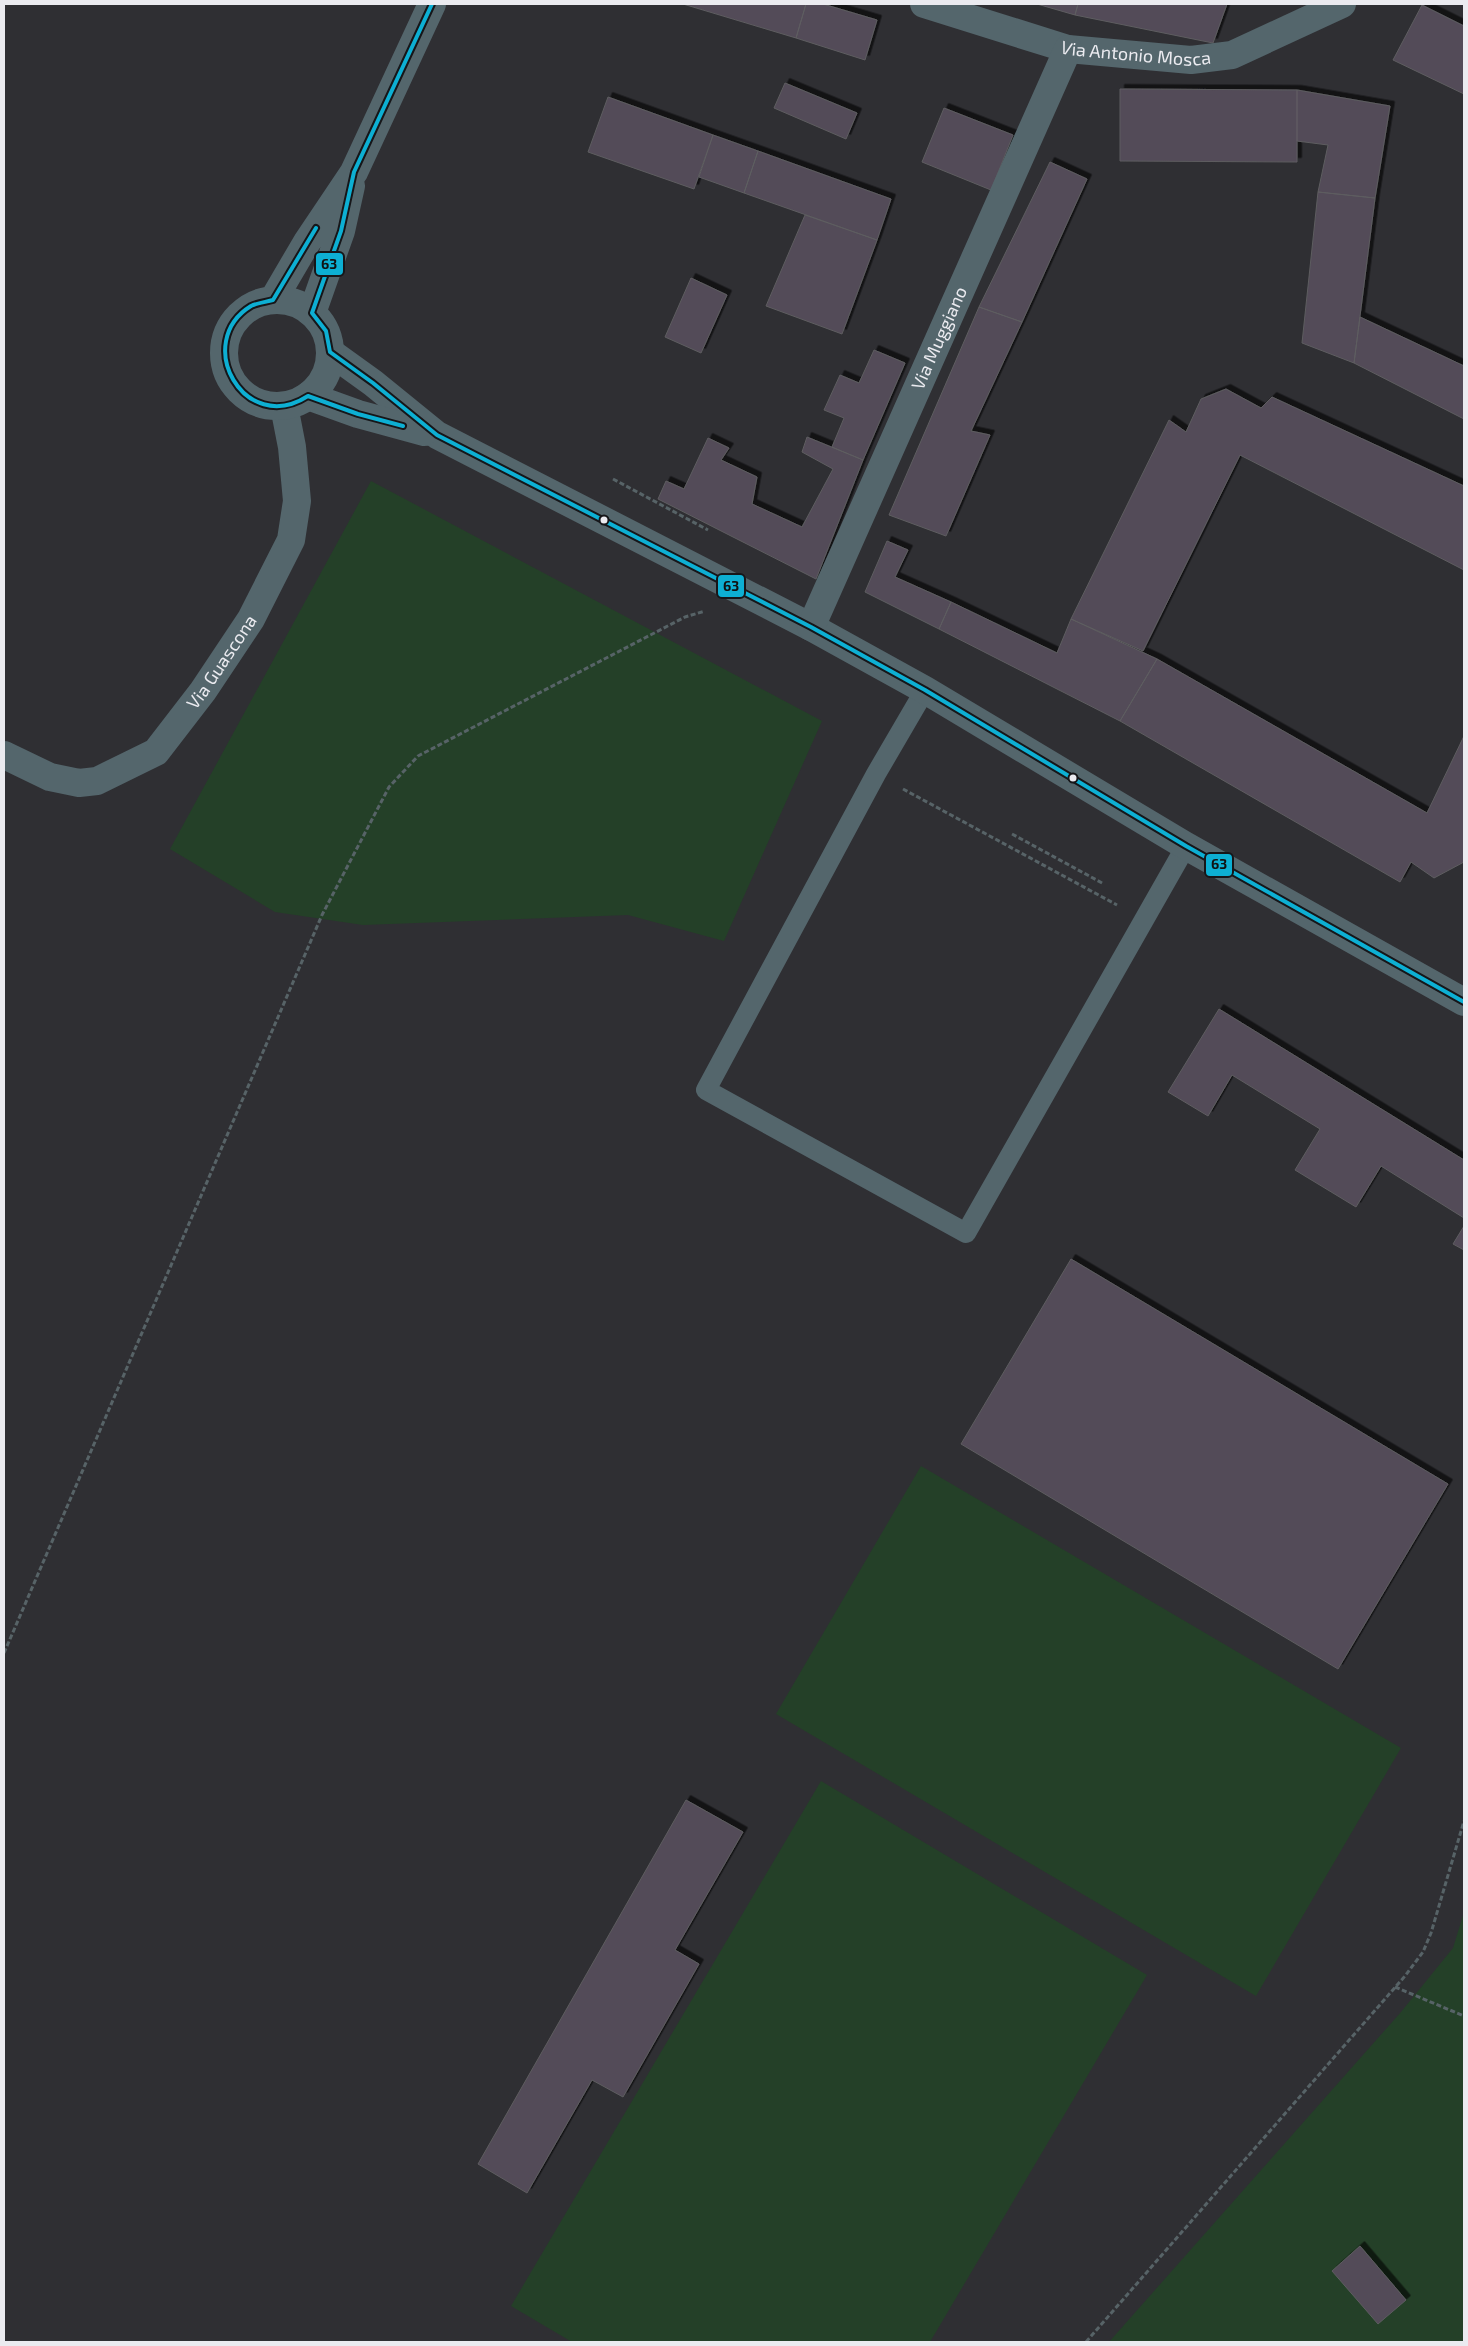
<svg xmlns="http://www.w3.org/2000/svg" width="1468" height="2346" font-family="'Exo 2',sans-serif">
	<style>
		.green { fill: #244028 }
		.building { fill: #524b58; stroke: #5e5d60; filter: url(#shadow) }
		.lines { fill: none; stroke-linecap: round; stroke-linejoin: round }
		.path { stroke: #576367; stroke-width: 3; stroke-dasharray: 5 2.5; stroke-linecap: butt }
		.service { stroke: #54666c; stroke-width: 20 }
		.minor { stroke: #54666c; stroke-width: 28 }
		.tertiary { stroke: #54666c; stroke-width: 28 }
		.bus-1-casing { stroke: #161619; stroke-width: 8 }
		.bus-1 { stroke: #0dafd3; stroke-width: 4 }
		.bus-dot { fill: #ebebf0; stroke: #161619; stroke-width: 2 }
		.labels { text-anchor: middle; stroke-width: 4.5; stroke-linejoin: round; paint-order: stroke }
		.street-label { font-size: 18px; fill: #ebebf0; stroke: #161619 }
		.line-badge { stroke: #161619; stroke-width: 2 }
		.pale-badge-label { font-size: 14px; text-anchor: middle; font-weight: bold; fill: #111 }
	</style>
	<defs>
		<filter id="shadow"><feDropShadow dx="4.5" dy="-4.5" stdDeviation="0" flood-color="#0009"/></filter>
	</defs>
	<rect width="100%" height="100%" fill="#2f2f33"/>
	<path class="green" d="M371,481L822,721L724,941L628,915L363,925L275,912L170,849Z
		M921,1466L1401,1748L1256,1996L776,1714Z
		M821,1781L1147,1975L930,2342H572L511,2306Z
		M1464,1912V2342H1109L1401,2012L1453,1948Z"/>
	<path class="building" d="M683,4H806L796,38Z
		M806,4H823L877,20L865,60L796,38Z
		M1037,4H1078L1075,15Z
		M1078,4H1227L1213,43L1075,15Z
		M1422,5L1464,26V94L1393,60Z
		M785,83L857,113L846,139L774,108Z
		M1120,89L1297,90V162L1120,161Z
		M1297,90L1390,106L1375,198L1318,192L1328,145L1297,141Z
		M608,97L713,135L694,189L588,152Z
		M944,108L1013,135L991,190L922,162Z
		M713,135L758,151L744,193L699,177Z
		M758,151L891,199L877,240L744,193Z
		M1050,162L1087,179L1022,322L979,307Z
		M1318,192L1375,198L1354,363L1302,343Z
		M805,215L877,240L842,334L766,306Z
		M691,278L727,295L701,353L665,337Z
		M979,307L1022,322L971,431L990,435L946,536L889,515Z
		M1360,317L1464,366V419L1354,363Z
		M874,350L905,363L863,460L832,447L844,418L824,410L840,375L859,383Z
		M1226,389L1261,408L1272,397L1464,486V570L1240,455L1143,651L1071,619L1169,420L1186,432L1201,399Z
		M807,437L863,460L816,579L658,499L666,481L684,489L708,438L729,448L721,460L757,477L752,504L802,527L833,469L802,452Z
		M887,541L908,550L895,577L951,602L939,629L865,592Z
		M951,602L1057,653L1071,619L1157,659L1120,721L939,629Z
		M1157,659L1427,813L1464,736V862L1434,878L1411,862L1400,882L1120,721Z
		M1219,1009L1464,1160V1218L1381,1166L1356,1207L1295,1170L1320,1129L1232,1075L1208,1116L1168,1092Z
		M1464,1226V1250L1453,1244Z
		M1071,1259L1448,1484L1338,1669L961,1444Z
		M686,1800L743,1832L675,1950L699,1964L623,2097L592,2080L527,2193L478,2164Z
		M1360,2246L1406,2300L1378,2324L1332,2271Z"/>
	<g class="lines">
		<path class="path" d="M613,479L708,530
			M903,789L1117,905
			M1012,834L1104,884
			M4,1653L322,915L389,787L418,756L685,617L705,611
			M1395,1987L1464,2016
			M1086,2342L1405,1976L1423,1952L1431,1933L1464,1821"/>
		<path class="service" d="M925,690L876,774L706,1090L966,1233L1186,846"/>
		<g class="minor">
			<path id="s1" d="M924,4L1068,49L1191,60L1232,55L1342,4"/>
			<path d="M330,352L373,383L437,435L811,627L925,690L1186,846L1464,1002"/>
			<path d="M308,396L358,414L424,432"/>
			<path id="s2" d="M811,627L1068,49"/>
			<path id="s3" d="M4,755L50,777L79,783L97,781L156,752L203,691L251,619L291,540L297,501L292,447L284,406"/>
		</g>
		<path class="tertiary" d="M224 353a53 53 0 1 1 106 0a53 53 0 1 1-106 0Z
			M273,300L307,242L354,172L432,4
			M312,313L341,231L351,186"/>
		<g class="bus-1-casing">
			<path id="bus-1" d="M432,4L354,172L341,231L312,313L326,331L330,352L373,383L437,435L811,627L925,690L1186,846L1464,1002
				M316,228L273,300C266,302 257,303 251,306C192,342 244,437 308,396L358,414L403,426"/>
		</g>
		<use href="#bus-1" class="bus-1"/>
	</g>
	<g class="bus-dot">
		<circle cx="604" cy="520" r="4.5"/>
		<circle cx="1073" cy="778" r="4.5"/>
	</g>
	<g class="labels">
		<g class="street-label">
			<text dy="6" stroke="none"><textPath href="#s1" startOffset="219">Via Antonio Mosca</textPath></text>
			<text dy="6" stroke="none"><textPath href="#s2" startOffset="316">Via Muggiano</textPath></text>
			<text dy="6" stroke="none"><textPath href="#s3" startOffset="276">Via Guascona</textPath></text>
		</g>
	</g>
	<g class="line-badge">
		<rect x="315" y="252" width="29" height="24" rx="5" fill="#0dafd3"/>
		<rect x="717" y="574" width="28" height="24" rx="5" fill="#0dafd3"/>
		<rect x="1205" y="853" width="28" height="24" rx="5" fill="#0dafd3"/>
	</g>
	<g class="pale-badge-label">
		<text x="329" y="269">63</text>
		<text x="731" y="591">63</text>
		<text x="1219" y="869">63</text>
	</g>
	<rect width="1468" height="2346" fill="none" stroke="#ebebf0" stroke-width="10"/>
</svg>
